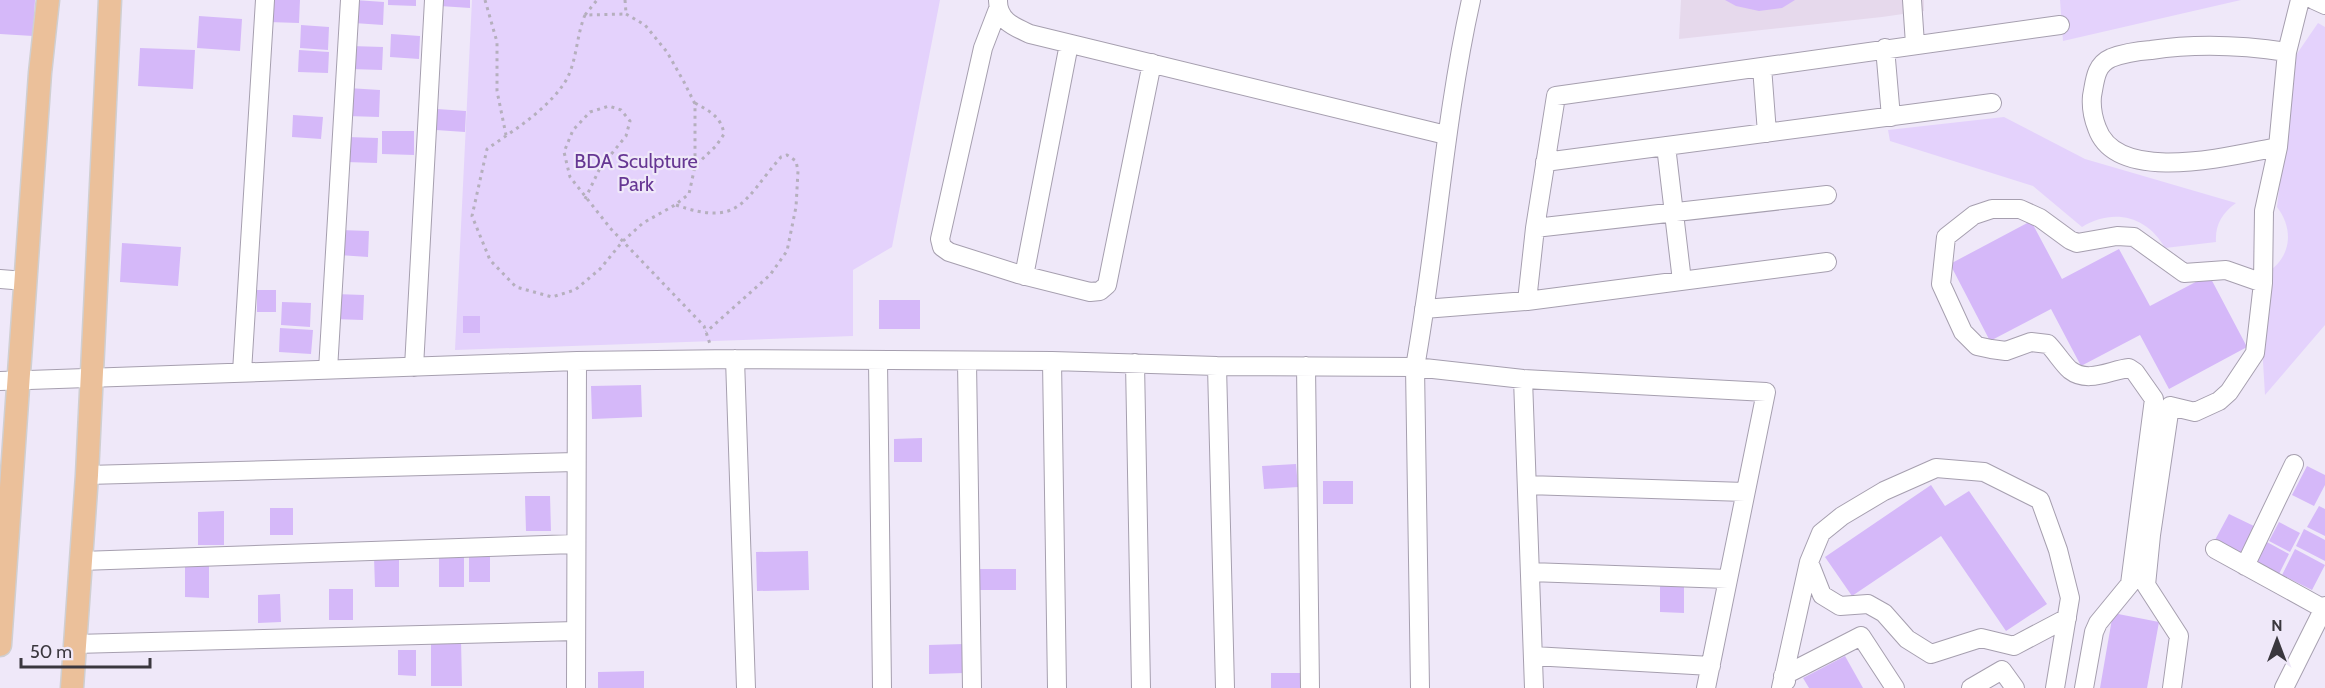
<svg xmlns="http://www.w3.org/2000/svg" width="2325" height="688" font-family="Cabin,sans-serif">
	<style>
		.education { fill: #e6d9ec }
		.green { fill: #e4d2fc }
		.building { fill: #d5b8f9 }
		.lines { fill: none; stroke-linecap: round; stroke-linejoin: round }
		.minor-casing { stroke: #a69faf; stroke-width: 20 }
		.major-casing { stroke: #d0cfd1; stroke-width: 25 }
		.path { stroke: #b5afbd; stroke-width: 3; stroke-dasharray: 3 4.5; stroke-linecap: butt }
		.minor { stroke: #fff; stroke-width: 18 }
		.major { stroke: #ebc09a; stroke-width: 22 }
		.labels { text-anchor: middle; stroke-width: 4.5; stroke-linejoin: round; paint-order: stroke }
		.park-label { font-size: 20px; fill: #663793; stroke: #efe8f9 }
	</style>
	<rect width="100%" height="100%" fill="#efe8f9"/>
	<path class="education" d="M1681,0H1924V11L1882,17L1679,39Z"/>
	<path class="green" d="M472,0H940L892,247L853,270V336L455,350Z
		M2060,0H2241L2063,41Z
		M2318,23L2325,27V325L2265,395L2258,277C2289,265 2297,233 2277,207L2294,58Z
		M2004,117L2085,159L2236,203C2222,213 2215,225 2216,242L2165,248C2147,216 2113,208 2082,227L2033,186L1890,141L1888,130Z"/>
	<path class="building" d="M0,0H35L33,36L0,34Z
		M270,0H300L299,23L268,22Z
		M355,0L384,2L383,25L354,23Z
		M388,0H416V6L388,5Z
		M440,0H470V8L440,6Z
		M1725,0H1795L1782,8L1759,11L1736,6Z
		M199,16L242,19L240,51L197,48Z
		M301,25L329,27L328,50L300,48Z
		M391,34L420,36L419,59L390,57Z
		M351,46L383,47L382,70L350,69Z
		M140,48L195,50L193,89L138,86Z
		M299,50L329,52L328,73L298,72Z
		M348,88L380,90L379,117L347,116Z
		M437,109L466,111L465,132L436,130Z
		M293,115L323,117L321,139L292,137Z
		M382,131H414V155L382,154Z
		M347,137L378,138L377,163L346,162Z
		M2031,221L2062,279L2119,249L2150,306L2209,275L2247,347L2169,389L2140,335L2081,366L2051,309L1990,341L1950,264Z
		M340,230L369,231L368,257L339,255Z
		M122,243L181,247L178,286L120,282Z
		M257,290H276V312H257Z
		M335,294L364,295L363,320L333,319Z
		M879,300H920V329H879Z
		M282,302L311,303L310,327L281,325Z
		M463,316H480V333H463Z
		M280,328L313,330L311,354L279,352Z
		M641,385L642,417L592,419L591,386Z
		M922,438V462H894V439Z
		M1296,464L1298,487L1264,489L1262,466Z
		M2307,466L2325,475V485L2314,506L2292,495Z
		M1323,481H1353V504H1323Z
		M1931,485L1945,506L1969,491L2047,604L2006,631L1941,536L1852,596L1825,557Z
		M525,496H550L551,531H526Z
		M2319,506L2325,509V536L2307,527Z
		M270,508H293V535H270Z
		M224,511V545H198V512Z
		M2229,514L2256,527L2242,554L2215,540Z
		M2279,522L2300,533L2290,552L2269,541Z
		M2304,529L2325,540V561L2296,546Z
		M2267,542L2289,554L2278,576L2256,565Z
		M2295,549L2325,565L2312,590L2282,575Z
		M808,551L809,590L757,591L756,552Z
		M490,553V582H469V554Z
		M464,555V587H439V556Z
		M399,556V587H375L374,557Z
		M185,561L209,562V598L185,597Z
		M980,569H1016V590H980Z
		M1660,581L1684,582V613L1660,612Z
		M329,589H353V620H329Z
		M280,594L281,622L258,623V595Z
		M2113,613L2159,622L2147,688H2100Z
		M461,640L462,686H431V641Z
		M964,644V673L929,674V645Z
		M398,650H416V676L398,675Z
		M1845,656L1863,688H1809L1803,678Z
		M644,671V688H598V672Z
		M1271,673H1301V688H1271Z"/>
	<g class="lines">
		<g class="minor-casing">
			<path id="minor" d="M1912,0L1915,44
				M2314,0L2325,5
				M998,1C998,21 1015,27 1030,34L1446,135
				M998,9L983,48L940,239L942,247L949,252L1018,274L1090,292L1100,291L1107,285L1152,63
				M1885,48L1891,117
				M1762,67L1767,133
				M1666,146L1682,281
				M2278,147C2233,155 2117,186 2097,128C2093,118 2091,107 2092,96C2095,81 2095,65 2111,58C2124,53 2138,51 2151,50C2197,43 2242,45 2287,52
				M1545,162L1992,103
				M1535,228L1827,195
				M1024,276L1069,44
				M0,279L25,281
				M1527,301L1535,228L1556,96L2060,25
				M1424,309L1527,301L1827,262
				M735,359L746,688
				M878,361L882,688
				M1052,361L1057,688
				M967,362L972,688
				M1135,363L1141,688
				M1217,366L1225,688
				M1306,366L1310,688
				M414,367L434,0
				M328,370L350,0
				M242,372L265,0
				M1523,379L1534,688
				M0,381L577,361L735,359L1052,361L1217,366L1415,367L1523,379L1766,392L1706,688
				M87,475L575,462
				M1527,485L1745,492
				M2215,549L2324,609
				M81,561L575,544
				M1809,562L1822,595L1840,606L1868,604L1884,613L1907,639L1931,654L1981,638L2014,646L2067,618
				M2245,566L2294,464
				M1530,572L1728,579
				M75,644L576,631
				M1533,656L1711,666
				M1786,681L1783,676L1861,636L1895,688
				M576,688L577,361
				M1420,688L1415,367C1437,245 1444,121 1471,0
				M1781,688L1809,562L1821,533L1842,516L1884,491L1936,468L1984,472L2040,500L2058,550L2070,598L2055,688
				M1971,688L2002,670L2015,688
				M2084,688L2094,632L2098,623L2130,584L2154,399L2135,372L2129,368C2110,370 2088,384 2070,370C2063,364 2055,351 2048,344L2031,342L2006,351L1991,349L1977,346L1963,332L1941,284L1946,237L1974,215L1992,209H2020L2040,218L2070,240L2077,243L2117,236L2134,237L2184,273L2226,270L2263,283
				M2172,688L2179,636L2146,585L2151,535L2170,406L2195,412L2219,401L2229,392L2255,353L2263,283L2264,211L2278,147L2287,52L2300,0
				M2284,688L2325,606"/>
		</g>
		<g class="major-casing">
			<path id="major" d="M0,645L40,73L48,0
				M72,688L87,475L110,0"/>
		</g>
		<path class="path" d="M485,0L497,42V91L506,135
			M625,0L626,13
			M626,14L645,25L667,52L684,82L695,104V166L689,194L675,205L643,223L623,241L600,269L575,290L552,297L516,287L490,260L472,216L487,149C514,130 546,111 565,82C577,63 576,36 585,15Z
			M585,15L597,0
			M695,103C709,111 721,116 724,134L716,146L696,165
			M585,199L600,168L626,136L630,121L621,110L609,106L590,112L573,130L564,152L570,177L611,229L704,326L710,344
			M676,205C740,227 742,202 781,157L787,155L796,161L798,171L796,207L787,251L770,275L706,332"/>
		<use href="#minor" class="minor"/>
		<use href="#major" class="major"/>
	</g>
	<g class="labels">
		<g class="park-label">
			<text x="636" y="168">BDA Sculpture<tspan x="636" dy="23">Park</tspan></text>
		</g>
	</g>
	<g transform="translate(2277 640)" stroke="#efe8f9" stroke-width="4.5" paint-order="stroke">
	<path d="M0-4.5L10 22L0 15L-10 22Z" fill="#3a373e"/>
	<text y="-9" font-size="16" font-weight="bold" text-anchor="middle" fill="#3a373e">N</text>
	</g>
	<path d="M21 658v9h129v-9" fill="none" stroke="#3a373e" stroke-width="3"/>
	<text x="30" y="658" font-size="18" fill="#3a373e" stroke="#efe8f9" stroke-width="4.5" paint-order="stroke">50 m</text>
</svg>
